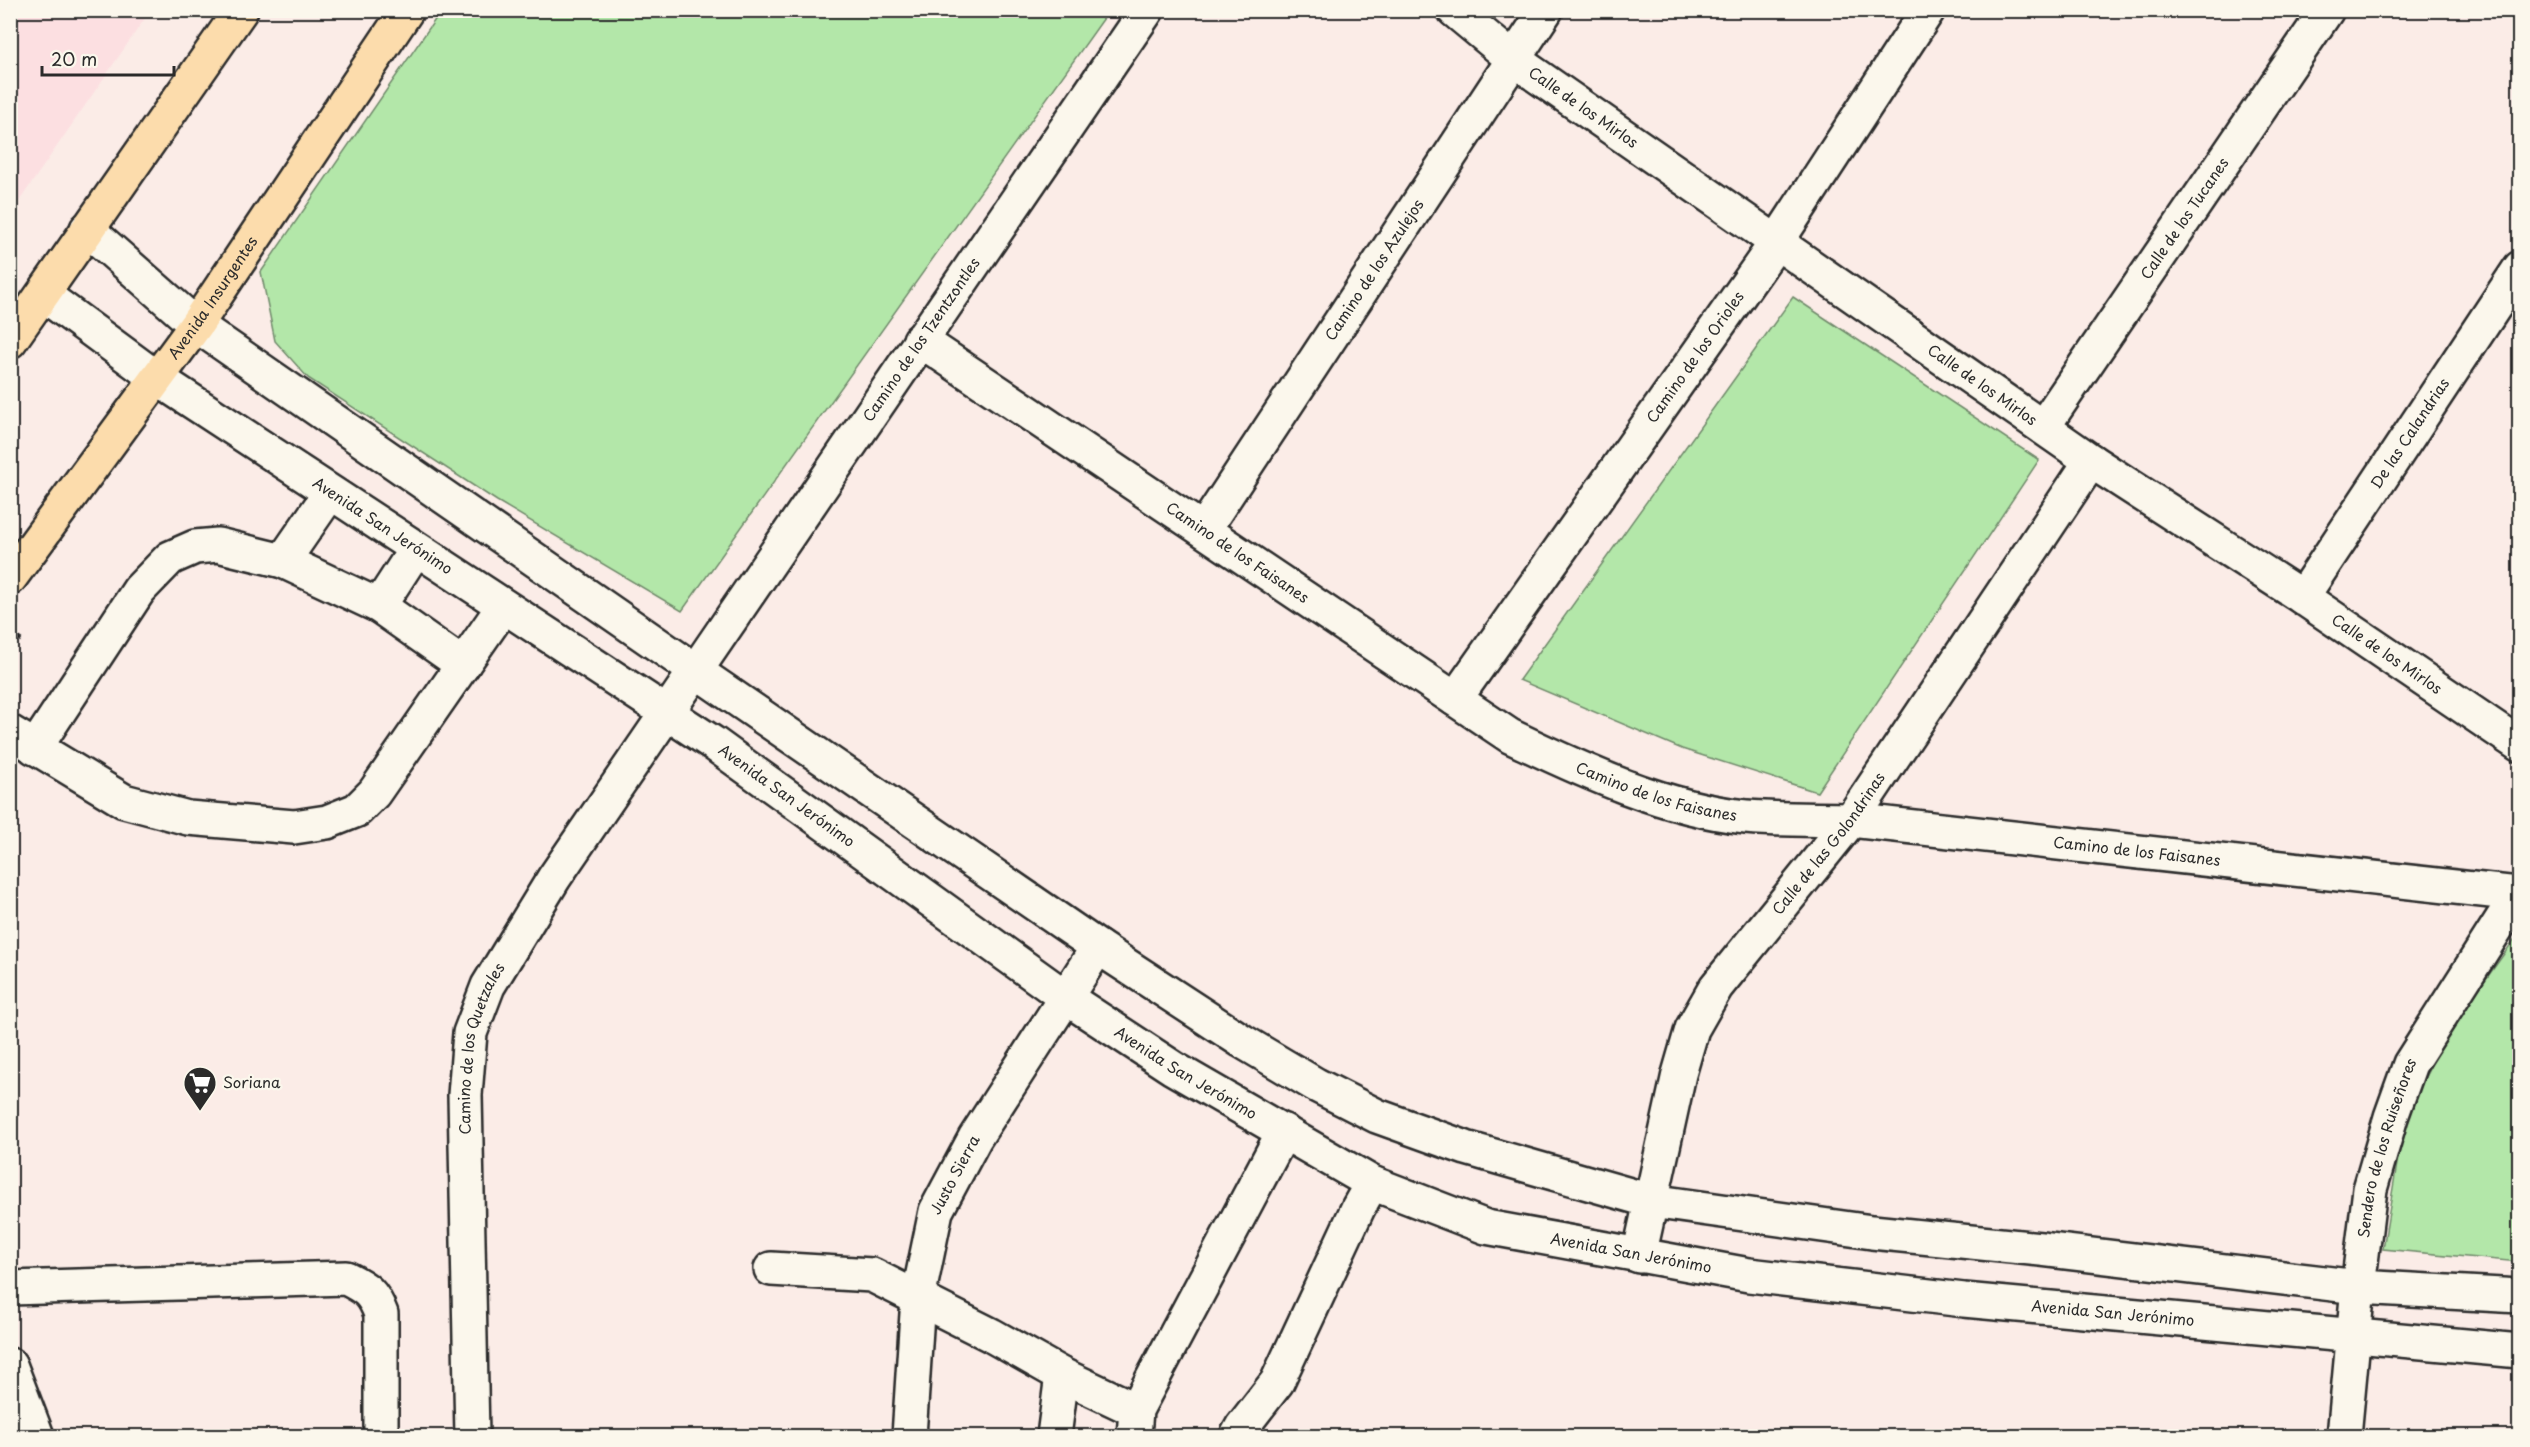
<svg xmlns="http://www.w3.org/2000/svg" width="2530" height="1447" font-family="'Playpen Sans',sans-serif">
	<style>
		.built { fill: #fcdfe1 }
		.green { fill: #b3e7a9; stroke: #6f896a; stroke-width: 1.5 }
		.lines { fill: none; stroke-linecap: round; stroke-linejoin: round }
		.minor-casing { stroke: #2b2b2b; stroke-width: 38 }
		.major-casing { stroke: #2b2b2b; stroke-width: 38 }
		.path { stroke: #2b2b2b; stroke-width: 4; stroke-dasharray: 4.5 4.5; stroke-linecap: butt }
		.minor { stroke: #fbf7ec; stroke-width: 33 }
		.major { stroke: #fcdcac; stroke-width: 33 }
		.labels { text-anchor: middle; stroke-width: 4.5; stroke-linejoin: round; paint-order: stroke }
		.street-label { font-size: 15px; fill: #2b2b2b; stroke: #fbf7ec }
		.poi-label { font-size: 15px; fill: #2b2b2b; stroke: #fbf7ec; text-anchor: start }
	</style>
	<rect width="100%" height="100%" fill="#fbece7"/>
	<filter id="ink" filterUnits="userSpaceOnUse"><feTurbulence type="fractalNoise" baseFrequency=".0167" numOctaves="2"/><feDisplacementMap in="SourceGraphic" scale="12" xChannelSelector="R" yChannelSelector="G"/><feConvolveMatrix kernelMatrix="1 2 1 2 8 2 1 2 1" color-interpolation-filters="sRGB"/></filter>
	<g filter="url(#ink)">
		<path class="built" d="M11,10L150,11L11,213L10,11Z"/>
		<path class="green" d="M441,11V10L1109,11L682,611L497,501L308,378L275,341L261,272Z
			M1793,297L2039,460L1817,792L1682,749L1519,680Z
			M2519,933V1262L2383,1249L2404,1121L2445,1036Z"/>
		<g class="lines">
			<g class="minor-casing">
				<g id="minor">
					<path id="s1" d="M1454,10L1513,59L2091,461L2302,597L2520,745"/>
					<path d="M87,229L196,325L677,658L1098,947L1242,1041L1316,1085L1377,1116L1466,1148L1651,1201L1872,1232L2041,1249L2358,1287L2520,1296"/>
					<path id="s2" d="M44,295L158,379L713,743L1065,997L1173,1068L1372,1183L1486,1227L1749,1275L1964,1300L2520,1351"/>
					<path id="s3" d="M920,340L1510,736C1583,771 1665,809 1746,817C1781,820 1817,819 1851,820L2518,894"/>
					<path id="s4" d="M2043,427L2327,10"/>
					<path id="s5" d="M1204,529L1546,10"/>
					<path d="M283,561L330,493"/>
					<path id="s6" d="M2302,597L2520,268"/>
					<path d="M379,606L416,549"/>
					<path id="s7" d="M1455,699L1776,243L1928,10"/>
					<path d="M10,732L124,801L188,818L294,827L327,822L357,810L374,793L503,607"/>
					<path d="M35,748L139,590L170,558L195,547L218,545L283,561L379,606L463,665"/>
					<path id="s8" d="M1639,1256L1679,1074L1692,1029L1716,987L1851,820L2091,461"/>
					<path d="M771,1269L872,1275L991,1335L1062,1375L1136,1410"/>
					<path d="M10,1288L346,1278C366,1288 373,1292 381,1314V1436"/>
					<path d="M10,1365L37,1436"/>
					<path id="s9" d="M472,1436L465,1095L470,1033L488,986L554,878L1147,10"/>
					<path id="s10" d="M909,1436L918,1298L936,1211L975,1138L1098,947"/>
					<path d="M1054,1436L1062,1375"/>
					<path d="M1134,1436L1136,1410L1284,1131"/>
					<path d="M1237,1436L1242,1427L1277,1382L1358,1208L1372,1183"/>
					<path id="s11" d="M2344,1436L2358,1287L2370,1189L2391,1117L2410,1064L2520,891"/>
				</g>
			</g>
			<g class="major-casing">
				<g id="major">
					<path d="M10,341L241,10"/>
					<path id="s12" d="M10,578L196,325L407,10"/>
				</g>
			</g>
			<path class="path" d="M10,633L22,641"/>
			<use href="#minor" class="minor"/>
			<use href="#major" class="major"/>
		</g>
	</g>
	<defs>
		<g id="supermarket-pin" transform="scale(1.725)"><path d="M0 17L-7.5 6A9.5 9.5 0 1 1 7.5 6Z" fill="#2b2b2b" stroke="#fbf7ec"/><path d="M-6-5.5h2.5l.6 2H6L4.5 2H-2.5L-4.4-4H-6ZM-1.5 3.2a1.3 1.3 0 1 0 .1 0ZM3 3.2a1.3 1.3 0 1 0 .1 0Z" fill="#fff"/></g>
	</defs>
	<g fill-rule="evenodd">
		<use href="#supermarket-pin" x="200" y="1083"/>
	</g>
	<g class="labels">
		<g class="street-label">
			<text dy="5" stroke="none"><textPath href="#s1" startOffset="162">Calle de los Mirlos</textPath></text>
			<text dy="5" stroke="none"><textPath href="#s4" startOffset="252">Calle de los Tucanes</textPath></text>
			<text dy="5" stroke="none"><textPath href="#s5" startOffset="310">Camino de los Azulejos</textPath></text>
			<text dy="5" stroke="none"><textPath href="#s12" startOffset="346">Avenida Insurgentes</textPath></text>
			<text dy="5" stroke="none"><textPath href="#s9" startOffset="1232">Camino de los Tzentzontles</textPath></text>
			<text dy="5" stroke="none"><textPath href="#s7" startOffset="418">Camino de los Orioles</textPath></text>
			<text dy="5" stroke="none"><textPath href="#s1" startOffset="648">Calle de los Mirlos</textPath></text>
			<text dy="5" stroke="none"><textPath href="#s6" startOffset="196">De las Calandrias</textPath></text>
			<text dy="5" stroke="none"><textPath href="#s2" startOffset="410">Avenida San Jerónimo</textPath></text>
			<text dy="5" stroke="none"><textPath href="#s3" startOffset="382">Camino de los Faisanes</textPath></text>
			<text dy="5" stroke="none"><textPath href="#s1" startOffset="1134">Calle de los Mirlos</textPath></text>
			<text dy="5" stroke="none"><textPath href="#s3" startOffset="868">Camino de los Faisanes</textPath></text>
			<text dy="5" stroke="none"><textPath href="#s2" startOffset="896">Avenida San Jerónimo</textPath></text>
			<text dy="5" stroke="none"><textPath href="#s8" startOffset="464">Calle de las Golondrinas</textPath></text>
			<text dy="5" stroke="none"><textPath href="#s3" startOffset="1354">Camino de los Faisanes</textPath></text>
			<text dy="5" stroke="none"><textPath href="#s9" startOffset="390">Camino de los Quetzales</textPath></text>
			<text dy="5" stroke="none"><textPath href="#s2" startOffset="1382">Avenida San Jerónimo</textPath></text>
			<text dy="5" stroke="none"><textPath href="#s11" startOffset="292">Sendero de los Ruiseñores</textPath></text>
			<text dy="5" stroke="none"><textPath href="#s10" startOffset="268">Justo Sierra</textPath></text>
			<text dy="5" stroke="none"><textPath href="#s2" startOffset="1868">Avenida San Jerónimo</textPath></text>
			<text dy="5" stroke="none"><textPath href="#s2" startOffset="2354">Avenida San Jerónimo</textPath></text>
		</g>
		<g class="poi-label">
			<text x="223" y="1088">Soriana</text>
		</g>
	</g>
	<rect width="2530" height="1447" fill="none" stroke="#fbf7ec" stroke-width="36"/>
	<rect x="18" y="18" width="2494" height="1411" fill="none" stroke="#2b2b2b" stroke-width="2" filter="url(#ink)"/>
	<path d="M42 66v9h132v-9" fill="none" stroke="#2b2b2b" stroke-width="3"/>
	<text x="51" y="66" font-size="18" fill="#2b2b2b" stroke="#fbf7ec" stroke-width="4.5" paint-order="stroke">20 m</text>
</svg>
